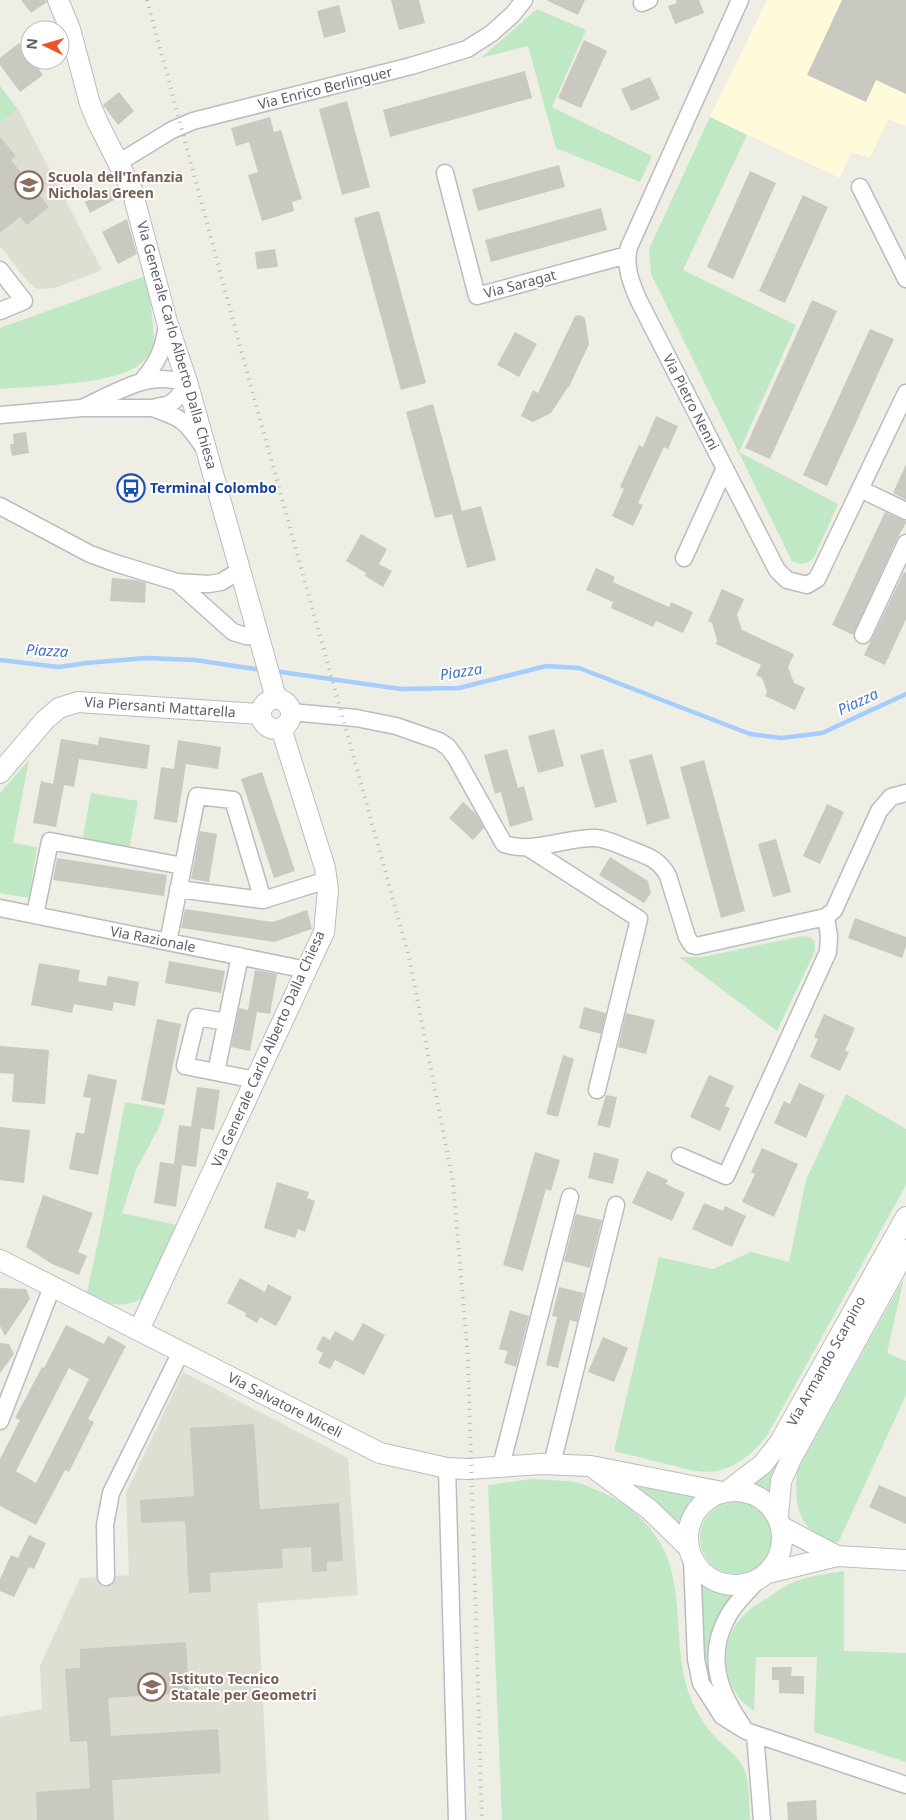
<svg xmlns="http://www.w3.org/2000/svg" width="906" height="1820" font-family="'Noto Sans',sans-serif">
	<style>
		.commercial { fill: #fffbda }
		.education { fill: #dfded3 }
		.green { fill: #c0e8c5 }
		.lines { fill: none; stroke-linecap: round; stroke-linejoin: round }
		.stream { stroke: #a5cdff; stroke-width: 4.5 }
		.building { fill: #cac9c1; fill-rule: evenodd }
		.minor-casing { stroke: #b9bcc1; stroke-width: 19 }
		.tertiary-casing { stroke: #b9bcc1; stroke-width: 22 }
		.minor { stroke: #fff; stroke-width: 16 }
		.tertiary { stroke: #fff; stroke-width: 20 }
		.rail { stroke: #b6b6b7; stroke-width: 4; stroke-dasharray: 1 6; stroke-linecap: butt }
		.labels { text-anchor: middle; stroke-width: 4; stroke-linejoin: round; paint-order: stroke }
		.street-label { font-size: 14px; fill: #5c5f66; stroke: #fff }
		.education-label { font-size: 14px; font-weight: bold; fill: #785e54; stroke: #fff; text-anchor: start }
		.transit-label { font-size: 14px; font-weight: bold; fill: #164399; stroke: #fff; text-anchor: start }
		.water-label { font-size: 15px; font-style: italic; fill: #4373c7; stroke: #fff }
	</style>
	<rect width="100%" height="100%" fill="#efeee5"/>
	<path class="commercial" d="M767,0H906V126L888,119L870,158L851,152L840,178L710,117Z"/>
	<path class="education" d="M18,109L102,270L58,287L46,289H37L28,282L0,246V123Z
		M183,1372L348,1458L358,1595L258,1603L269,1820H0V1717L42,1709L40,1666L80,1578L129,1575L126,1493Z"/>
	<path class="green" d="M537,9L586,30L552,107L652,156L640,182L556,148L528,46L481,58Z
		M0,86L18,109L0,123Z
		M710,117L747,135L683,270L796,325L739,452L838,504L814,558C806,565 801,565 792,561L651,274L649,249Z
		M148,275L154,338C153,349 149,357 140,364C114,385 34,386 0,389V328Z
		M29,760L13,843L37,847L29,898L0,893V793Z
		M91,793L138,801L128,856L81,847Z
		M802,936L810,937L815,942V951L777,1031L679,957H703Z
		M846,1094L906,1129V1185L768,1434C752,1456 727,1476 697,1471C687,1470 676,1466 666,1464C649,1460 631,1455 614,1451L659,1257L713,1269L751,1252L789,1262L806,1180Z
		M125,1102L165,1109L159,1127L136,1170L122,1213L177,1225L142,1299C116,1310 111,1304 87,1293L102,1223Z
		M904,1278L887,1353L906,1361V1395L838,1543C832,1541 825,1539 819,1536C795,1522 795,1495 797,1471Z
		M785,1449L772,1500L764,1493L746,1486Z
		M532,1479C546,1480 560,1480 574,1482C582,1483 591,1488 599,1491C638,1507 668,1540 674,1583C681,1621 676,1662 691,1699C697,1714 707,1728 718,1740C729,1751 738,1755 745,1771C750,1783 749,1806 750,1820H502L488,1485Z
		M630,1481L701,1497C691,1507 685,1517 683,1531L654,1500Z
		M700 1538a36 36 0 1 1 72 0a36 36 0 1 1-72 0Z
		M844,1571V1651L906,1653V1762L814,1732L817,1657H756L754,1711C749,1707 743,1703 740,1699C719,1673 722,1633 747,1612C753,1606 762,1602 769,1597C776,1592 784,1586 792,1583C809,1575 826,1574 844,1571Z
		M699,1576C711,1587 725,1590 741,1590C724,1614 709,1628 707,1659L705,1661L703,1659Z"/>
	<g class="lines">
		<path class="stream" d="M0,660L59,667L86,663L146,658L195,660L262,670
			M274,671L401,689L459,688L546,666L579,668L750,734L781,738L822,733L906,694"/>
	</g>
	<path class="building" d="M21,0H46L47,2L31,13Z
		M391,0H419L425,23L399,30Z
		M546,0H585L578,15Z
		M676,0H699L704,13L675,24L668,6L677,3Z
		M842,0H906V94L876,80L866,102L807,75Z
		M339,5L346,32L324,38L317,11Z
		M584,40L607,51L581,108L558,98Z
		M19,43L43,75L20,92L0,65V58Z
		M525,71L532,98L390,137L383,110Z
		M650,77L660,99L631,111L621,89Z
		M119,92L134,111L118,125L103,105Z
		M347,101L370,187L342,195L319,109Z
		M270,117L274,132L281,130L302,199L292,202L294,211L262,221L248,175L258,172L249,142L236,146L231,128Z
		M0,137L16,156L11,160L49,207L27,225L20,217L0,233Z
		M559,165L565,187L478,211L472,189Z
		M750,171L776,183L733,279L707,267Z
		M110,189L116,199L90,213L85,202Z
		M803,195L828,207L785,303L759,291Z
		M601,208L607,230L491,262L485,240Z
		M379,211L426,383L401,390L354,218Z
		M127,219L137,254L118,264L102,232Z
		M275,249L278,267L257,269L255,252Z
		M812,300L837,311L770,459L745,448Z
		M580,315L585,318L589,344L569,387H568L551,413L533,422L521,416L533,390L538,393L575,316Z
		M870,329L894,339L827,486L803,475Z
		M515,332L537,344L519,377L497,365Z
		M433,404L462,511L481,506L496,560L467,568L452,514L435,518L406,412Z
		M656,416L678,426L668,449L664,447L638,503L643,505L633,526L612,516L624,489L620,487L639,445L643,447Z
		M26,432L29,453L12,456L10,444H14L13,434Z
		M906,464V500L893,493Z
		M885,512L906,521V523L897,539L853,635L832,625Z
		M361,534L387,549L379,564L392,571L383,587L365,576L366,573L346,561Z
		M596,568L615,577L613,582L669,607L671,602L693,612L683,633L656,621L653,627L611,608L613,602L586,590Z
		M904,572L906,573V619L885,665L864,655Z
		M112,578L136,580L146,583L145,603L110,601Z
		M722,589L744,599L737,615L742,630L794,654L788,667L794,683L805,688L795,710L765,696L767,692L762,678L756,675L761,665L716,644L717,640L712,623L708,621Z
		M554,729L564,766L538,773L528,736Z
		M99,737L150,745L147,769L79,759L74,787L64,785L56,827L33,823L41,781L53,784L61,739L98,745Z
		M178,740L221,747L218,769L186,764L177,823L154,819L161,767L174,769Z
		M507,749L518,788L524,786L533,820L510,827L501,792L495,794L484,755Z
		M603,749L617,802L595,808L580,755Z
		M652,754L670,818L647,825L629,760Z
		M704,760L745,911L721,918L680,767Z
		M262,772L295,871L274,878L241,779Z
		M463,802L476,814L484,828L473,840L449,818Z
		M827,804L844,812L820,864L803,856Z
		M200,831L217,834L209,882L191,879Z
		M776,839L791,892L773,897L758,844Z
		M610,857L648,881L651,893L644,903L599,875Z
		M57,858L167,875L164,896L53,880Z
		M185,909L273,922L307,910L312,929L274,942L181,928Z
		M855,918L906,937V946L902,958L848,938Z
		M169,961L225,971L221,993L165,983Z
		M39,963L80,970L78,981L106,986L108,976L139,982L135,1006L114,1002L112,1011L74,1004L72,1013L31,1005Z
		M255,970L277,974L270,1014L257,1012L250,1051L231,1047L239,1008L248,1010Z
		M584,1007L606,1013L601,1034L579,1028Z
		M626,1013L655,1020L646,1054L618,1047Z
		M824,1014L855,1028L845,1051L849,1052L840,1071L810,1057L818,1039L814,1037Z
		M157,1019L181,1024L165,1105L141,1100Z
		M0,1046L49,1050L45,1104L12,1102L14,1074L0,1073Z
		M563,1055L574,1059L558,1117L546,1114Z
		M88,1074L117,1080L98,1175L69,1169L76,1132L84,1134L91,1098L83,1097Z
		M709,1075L734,1086L725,1106L730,1108L720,1131L690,1117Z
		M799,1083L825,1095L806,1138L774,1123L784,1101L790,1104Z
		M197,1087L220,1090L214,1130L201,1128L196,1167L174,1164L179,1125L193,1127H191Z
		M606,1095L617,1097L610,1128L597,1125Z
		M0,1127L30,1130L24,1183L0,1180Z
		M762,1148L798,1164L774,1217L742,1202L755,1174L751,1172Z
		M535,1152L560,1160L551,1191L546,1189L523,1271L503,1265Z
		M594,1152L619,1159L613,1184L588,1178Z
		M160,1162L182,1165L176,1207L154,1203Z
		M647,1171L668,1180L666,1184L685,1193L672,1221L632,1203Z
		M277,1182L309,1192L307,1198L315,1201L305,1232L298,1229L295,1238L264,1228Z
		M43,1195L93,1213L78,1252L87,1256L79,1275L52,1264L26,1247Z
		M704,1203L723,1211L725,1206L746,1216L732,1247L692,1229Z
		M576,1214L602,1220L590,1268L564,1261Z
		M240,1278L265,1292L268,1284L292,1297L276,1326L260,1317L257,1323L245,1316L246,1313L227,1303Z
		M559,1287L584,1293L577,1322L570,1320L558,1368L546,1365L557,1317L552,1316Z
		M0,1288L26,1289L30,1299L5,1336L0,1326Z
		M510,1310L529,1316L516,1367L504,1363L508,1351L499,1349Z
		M363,1323L385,1335L364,1375L335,1360L330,1369L318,1363L323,1353L316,1349L323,1336L330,1340L335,1331L353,1341Z
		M66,1325L104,1344L108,1336L126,1346L88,1419L94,1422L69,1472L65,1470L36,1525L0,1506V1459L20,1420L15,1418L42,1367L44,1368ZM69,1368L89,1379L36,1483L16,1471Z
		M603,1337L628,1348L614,1382L588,1372Z
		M0,1343L9,1344L14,1354L0,1373Z
		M254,1424L260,1509L339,1503L343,1561L327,1562V1571L312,1572L311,1547L282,1549L283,1568L210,1573L211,1592L189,1593L185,1521L141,1523L140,1500L194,1496L190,1428Z
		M879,1485L906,1497V1524L869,1507Z
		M29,1535L46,1543L34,1569L29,1567L14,1597L0,1591V1579L11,1555L18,1558Z
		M186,1642L189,1693L108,1698L111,1736L218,1729L221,1773L112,1780L114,1820H37L36,1792L90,1788L87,1741L70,1742L65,1669L80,1668V1649Z
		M772,1667H792L791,1676H804V1694L779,1693V1680H772Z
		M816,1800L817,1820H788L787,1802Z"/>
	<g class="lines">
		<g class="minor-casing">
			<path id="minor" d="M740,0L629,247C624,266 631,283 639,301L777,570L787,580L807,585L817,579L906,393
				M642,3L649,0
				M118,163L172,130L193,121L411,66L467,49L492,33L513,14L524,0
				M445,173L477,296L627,255
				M860,187L906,279
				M0,270L24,301L0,311
				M143,380C158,361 164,349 167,324
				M152,408C181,418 184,419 202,445
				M0,415L82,408H152L170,404L176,399L188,385C152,367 116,393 82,408
				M860,489L906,511
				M0,506L90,554L115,563L177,582L209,584L221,582L241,570
				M684,558L725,468
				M177,582L233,632L246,636L259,637
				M863,635L906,543
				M291,712L356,718L396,726L439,741L448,747L456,758L504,844C534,854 565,837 596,838C608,839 621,846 632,850C648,856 660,860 668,876L687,937L692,945L696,946L826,917L834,910L879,811L891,797L906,793
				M527,847L639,919L597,1090
				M178,889L263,900L327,880
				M0,908L307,970
				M35,915L50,841L183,866
				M168,942L197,796L233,800L263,900
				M226,1022L197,1017L185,1066L255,1080
				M216,1072L240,956
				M680,1156L726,1176L828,952L829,936L826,917
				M0,1421L52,1287
				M552,1464L616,1205
				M501,1466L570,1197
				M447,1468L457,1820
				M692,1559L696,1659L701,1683L722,1716L746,1731L906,1785
				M106,1577L105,1525L111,1493L181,1352
				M742,1725C718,1691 706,1655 728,1616C735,1603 748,1591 758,1580
				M755,1734L762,1820"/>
		</g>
		<g class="tertiary-casing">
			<path id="tertiary" d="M58,0L70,29L90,104L98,123L132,190L167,322L188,385L276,698
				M261 714a15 15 0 1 1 30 0a15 15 0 1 1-30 0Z
				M0,773L45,720L59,708L78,702L260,714
				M0,1260L380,1453L447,1468L467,1469L542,1464L591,1466L722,1492
				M139,1330L324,932L328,890L325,868L281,728
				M595,1469L650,1510L689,1548
				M729,1490L763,1464L780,1442L906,1217
				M688 1538a47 47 0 1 1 94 0a47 47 0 1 1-94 0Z
				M778,1515L781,1481L791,1459L906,1250
				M782,1527L837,1556
				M768,1573L837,1556L906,1560"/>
		</g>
		<use href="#minor" class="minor"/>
		<use href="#tertiary" class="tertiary"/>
		<path class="rail" d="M147,0L250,383L409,957L453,1182L468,1358L482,1820"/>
	</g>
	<defs>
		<g id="school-ring" transform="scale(1.4375)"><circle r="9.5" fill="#fff" stroke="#8d6e63" stroke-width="1.5"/><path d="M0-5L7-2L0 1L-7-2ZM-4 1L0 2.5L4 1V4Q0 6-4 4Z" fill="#8d6e63"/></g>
		<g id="bus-ring" transform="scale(1.4375)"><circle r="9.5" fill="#fff" stroke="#1a4fb4" stroke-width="1.5"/><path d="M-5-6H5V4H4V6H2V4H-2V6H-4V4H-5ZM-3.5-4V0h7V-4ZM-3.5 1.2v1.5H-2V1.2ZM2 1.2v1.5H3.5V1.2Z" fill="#1a4fb4"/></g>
	</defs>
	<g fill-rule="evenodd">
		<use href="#school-ring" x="29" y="185"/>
		<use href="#bus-ring" x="131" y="488"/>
		<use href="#school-ring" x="152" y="1687"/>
	</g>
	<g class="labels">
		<g class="street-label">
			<text transform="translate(325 88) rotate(-14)" y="5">Via Enrico Berlinguer</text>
			<text transform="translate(520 284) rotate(-15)" y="5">Via Saragat</text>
			<text transform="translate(177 345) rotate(74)" y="5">Via Generale Carlo Alberto Dalla Chiesa</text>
			<text transform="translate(691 402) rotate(63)" y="5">Via Pietro Nenni</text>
			<text transform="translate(160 707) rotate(4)" y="5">Via Piersanti Mattarella</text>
			<text transform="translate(153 939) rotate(11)" y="5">Via Razionale</text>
			<text transform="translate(268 1049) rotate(-66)" y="5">Via Generale Carlo Alberto Dalla Chiesa</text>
			<text transform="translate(826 1361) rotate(-61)" y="5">Via Armando Scarpino</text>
			<text transform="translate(285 1405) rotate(27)" y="5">Via Salvatore Miceli</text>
		</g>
		<g class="education-label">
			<text x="48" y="182">Scuola dell'Infanzia<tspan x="48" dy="16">Nicholas Green</tspan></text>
			<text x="171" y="1684">Istituto Tecnico<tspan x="171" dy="16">Statale per Geometri</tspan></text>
		</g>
		<g class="transit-label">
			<text x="150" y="493">Terminal Colombo</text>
		</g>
		<g class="water-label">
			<text transform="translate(47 651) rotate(3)" y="5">Piazza</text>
			<text transform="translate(461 672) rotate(-9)" y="5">Piazza</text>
			<text transform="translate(858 702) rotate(-25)" y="5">Piazza</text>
		</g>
	</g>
	<g transform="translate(45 45) rotate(275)"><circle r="24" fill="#ffffff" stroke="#bebfc2"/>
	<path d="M0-4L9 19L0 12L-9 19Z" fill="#ef532b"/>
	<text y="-8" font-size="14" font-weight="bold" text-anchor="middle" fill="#5c5f66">N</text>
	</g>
</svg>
